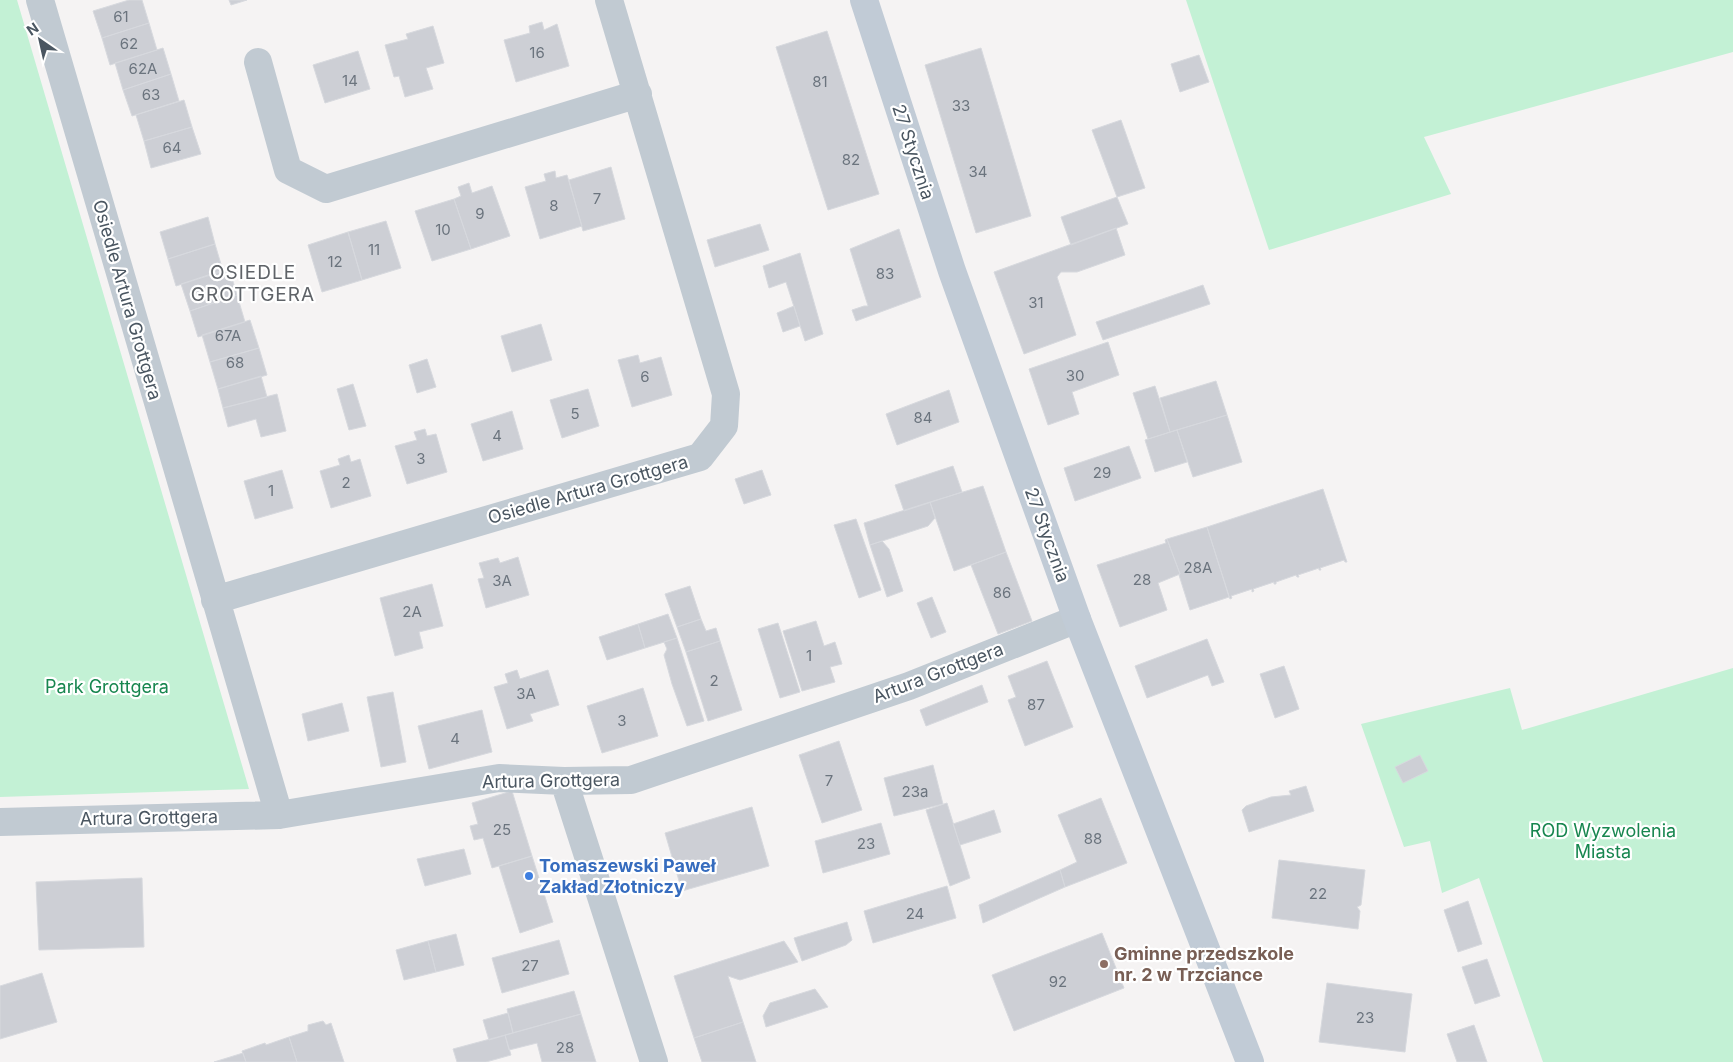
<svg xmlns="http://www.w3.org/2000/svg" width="1733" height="1062" font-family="Inter,sans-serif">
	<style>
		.green { fill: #c3f1d5 }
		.building { fill: #cdcfd5; stroke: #d7d9de }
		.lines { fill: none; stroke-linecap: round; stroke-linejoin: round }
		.street { stroke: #c1cad2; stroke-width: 28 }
		.secondary { stroke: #c1cbd6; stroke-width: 28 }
		.shop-dot { fill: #3f7fe0; stroke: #fff; stroke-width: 2 }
		.education-dot { fill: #8d6e63; stroke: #fff; stroke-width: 2 }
		.labels { text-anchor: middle; stroke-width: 4.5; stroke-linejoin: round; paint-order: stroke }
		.number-label { font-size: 15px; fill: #6b747e }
		.street-label { font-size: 18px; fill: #4a5661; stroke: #fff }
		.park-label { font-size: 18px; fill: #17864f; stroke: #fff }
		.shop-label { font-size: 18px; font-weight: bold; fill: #366cbe; stroke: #fff; text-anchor: start }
		.education-label { font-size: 18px; font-weight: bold; fill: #785e54; stroke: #fff; text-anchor: start }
		.neighbourhood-label { font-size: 19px; letter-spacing: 1px; fill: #5f6368; stroke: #fff }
	</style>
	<rect width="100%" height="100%" fill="#f5f3f3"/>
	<path class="green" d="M0,0H17L249,789L0,797Z
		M1186,0H1733V52L1424,137L1451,194L1269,250Z
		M1733,668V1062H1543L1479,878L1442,893L1430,841L1404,847L1361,724L1510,688L1522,730Z"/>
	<path class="building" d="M129,0H142L149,23L102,38L93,11Z
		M229,0H247L231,5Z
		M542,22L544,30L557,24L569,66L516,82L504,40L530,33L529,26Z
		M149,23L157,50L110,65L102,38Z
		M433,26L444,63L426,68L433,89L405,97L399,76L394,77L385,45L408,39L406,34Z
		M827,31L879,194L828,210L776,47Z
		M163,48L171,74L123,90L115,63Z
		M981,48L1031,216L976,233L925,65Z
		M358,51L370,89L325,103L313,65Z
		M1199,55L1209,82L1180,92L1171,64Z
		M171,74L179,101L132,116L123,90Z
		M184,100L192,127L144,141L136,115Z
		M1121,120L1145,188L1117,197L1092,130Z
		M192,127L201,154L151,168L144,141Z
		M611,167L625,219L583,231L569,180Z
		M555,171L556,178L567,175L582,226L540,239L525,187L546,181L544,174Z
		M469,183L472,193L492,186L510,236L471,249L454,199L461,196L458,187Z
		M1117,197L1128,224L1071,245L1061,217Z
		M454,199L471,249L432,261L415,211Z
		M208,217L215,244L168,259L160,232Z
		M386,221L401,268L362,280L348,232Z
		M760,224L769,250L715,267L707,240Z
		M1116,228L1125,255L1077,272H1061L1057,277L1076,335L1024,354L994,272Z
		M899,229L921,297L856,321L852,310L864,306H868L850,249Z
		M348,232L362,280L322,292L308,245Z
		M215,244L223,271L176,286L168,259Z
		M800,253L823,334L805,341L786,282L769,288L763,266Z
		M229,268L237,295L190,311L181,284Z
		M1203,285L1210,304L1103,340L1096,322Z
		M237,295L245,322L198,337L190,311Z
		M794,306L800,326L783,332L777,313Z
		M250,320L259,348L210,362L202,335Z
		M541,324L552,360L512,372L501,336Z
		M1108,342L1119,375L1072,392L1079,414L1048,425L1029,369Z
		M259,348L267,375L218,389L210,362Z
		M638,355L640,363L661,357L672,395L632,407L618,360Z
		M427,359L436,387L417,393L409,365Z
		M261,376L267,397L223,408L218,389Z
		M1216,381L1227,415L1170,432L1160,398Z
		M353,384L366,426L349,430L337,389Z
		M1155,386L1170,432L1148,439L1133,393Z
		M588,389L599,426L562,438L550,400Z
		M949,390L959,422L897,445L886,414Z
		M277,394L286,431L261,437L256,419L228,427L223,408Z
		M512,411L523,449L483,461L471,424Z
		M1227,415L1242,462L1193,477L1177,430Z
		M425,429L427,436L436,434L447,472L407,484L395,446L417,440L414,432Z
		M1177,430L1187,462L1155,472L1145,440Z
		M1129,446L1141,478L1075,501L1064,468Z
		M349,455L351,462L360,459L371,496L331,508L320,471L340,465L338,459Z
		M953,466L962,492L904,511L895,485Z
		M282,470L293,508L255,519L244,481Z
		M762,470L771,495L744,504L735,479Z
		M983,486L1006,552L954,571L930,502Z
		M1323,489L1347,562H1345L1344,560L1320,568L1321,570H1319V568L1298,575L1299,577H1297L1296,575L1276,582V584H1274V582L1253,589L1254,591L1252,592V589L1231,596L1232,598L1230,599L1207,527Z
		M930,502L935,518L928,526L870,545L864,523Z
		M856,519L881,590L859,598L834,525Z
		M1207,527L1229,597L1190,610L1179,575L1180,574L1167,539Z
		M1167,539L1180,574L1158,583L1167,610L1120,627L1097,565L1166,543L1165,540Z
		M882,541L889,549L903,591L887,597L870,545Z
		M1006,552L1032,621L998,634L971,565Z
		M518,557L529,595L486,608L478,579L484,578L479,563L498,558L500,563Z
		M432,584L443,626L419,632L423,648L395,656L380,598Z
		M690,586L701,619L677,627L665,594Z
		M932,597L946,632L931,638L917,603Z
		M668,614L677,638L645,648L638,624Z
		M701,619L706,631L716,628L720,641L686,652L677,627Z
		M816,621L824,646L835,642L842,664L830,667L835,682L802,691L783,631Z
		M778,623L800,692L780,698L758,629Z
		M638,624L645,648L607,660L599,637Z
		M677,638L704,721L687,726L672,684L664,655L667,649L664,642Z
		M1207,639L1224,682L1212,686L1208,675L1147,698L1135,666Z
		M720,641L742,710L708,721L686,652Z
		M1047,661L1073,727L1025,746L1008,700L1016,697L1008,676Z
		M1284,666L1299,709L1275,718L1260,674Z
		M517,670L520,679L548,670L559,705L530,714L533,721L507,729L494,687L508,683L505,674Z
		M982,685L988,702L926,726L920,710Z
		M643,688L658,736L602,753L587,706Z
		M393,692L406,762L381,767L367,697Z
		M342,703L349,731L308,741L302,714Z
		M482,710L492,752L429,769L418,726Z
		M839,741L862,810L822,823L799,755Z
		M1420,755L1428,771L1403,783L1395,767Z
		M933,765L943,804L894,816L884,778Z
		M1306,786L1314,811L1249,832L1242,810L1246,806L1271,797L1291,795L1289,791Z
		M512,791L532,856L492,868L483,838L474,840L470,826L478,824L472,803Z
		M1101,798L1127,863L1065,887L1060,870L1077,862L1058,815Z
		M947,803L970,878L950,886L926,810Z
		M752,807L769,866L682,891L665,833Z
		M994,810L1001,832L960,845L953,824Z
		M881,823L890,854L823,873L815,841Z
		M464,849L471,874L425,886L417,859Z
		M532,856L553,922L520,933L499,866Z
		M1279,860L1365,870L1361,905L1357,907L1360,911L1358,929L1272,918Z
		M1060,870L1065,887L983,923L979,905Z
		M142,878L144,947L39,950L36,882Z
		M947,886L956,918L873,943L864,911Z
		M1468,901L1482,944L1458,952L1444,910Z
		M847,922L852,940L846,945L802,961L794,938Z
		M1102,933L1124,988L1014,1031L992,975Z
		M456,934L464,965L436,972L428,941Z
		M559,940L569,974L502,993L492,958Z
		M428,941L436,972L404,980L396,950Z
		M784,941L798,962L740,980L728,976L743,1022L694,1038L674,976Z
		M1487,959L1500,996L1475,1004L1462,967Z
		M42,973L57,1022L0,1039V986Z
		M1327,983L1412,994L1405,1052L1319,1042Z
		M815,989L828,1007L766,1027L763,1016L770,1003Z
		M574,991L581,1014L513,1033L507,1009Z
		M508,1013L513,1033L489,1040L483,1020Z
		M581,1014L596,1062H542L537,1043L509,1050L505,1035Z
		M323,1021L326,1025L331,1023L344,1062H297L289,1037L308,1031V1025Z
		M743,1022L756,1062H702L694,1038Z
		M1474,1025L1487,1062H1457L1447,1034Z
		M505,1035L511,1055L486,1062H457L453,1049Z
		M289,1037L297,1062H246L242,1051L265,1043L266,1045Z
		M243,1053L246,1062H214Z"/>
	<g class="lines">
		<path class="street" d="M40,0L279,815
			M258,62L288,170L326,189L638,94
			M215,600L700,457L724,426L726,394L609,0
			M564,781L654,1062
			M0,822L279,815L499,778L564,781L631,780L909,686L1077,619"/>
		<path class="secondary" d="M864,0L952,271L1077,619L1250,1062"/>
	</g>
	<circle class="shop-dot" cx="529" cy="876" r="5"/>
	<circle class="education-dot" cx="1104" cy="964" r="5"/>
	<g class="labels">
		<g class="number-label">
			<text x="121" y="22">61</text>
			<text x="129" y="49">62</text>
			<text x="537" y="58">16</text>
			<text x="143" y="74">62A</text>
			<text x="350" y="86">14</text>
			<text x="820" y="87">81</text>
			<text x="151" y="100">63</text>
			<text x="961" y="111">33</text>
			<text x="172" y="153">64</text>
			<text x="851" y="165">82</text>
			<text x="978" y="177">34</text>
			<text x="597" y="204">7</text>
			<text x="554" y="211">8</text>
			<text x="480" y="219">9</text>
			<text x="443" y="235">10</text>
			<text x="374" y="255">11</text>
			<text x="335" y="267">12</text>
			<text x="885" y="279">83</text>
			<text x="1036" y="308">31</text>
			<text x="228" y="341">67A</text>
			<text x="235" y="368">68</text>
			<text x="1075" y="381">30</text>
			<text x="645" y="382">6</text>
			<text x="575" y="419">5</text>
			<text x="923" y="423">84</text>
			<text x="497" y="441">4</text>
			<text x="421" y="464">3</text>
			<text x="1102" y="478">29</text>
			<text x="346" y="488">2</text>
			<text x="271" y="496">1</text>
			<text x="1198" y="573">28A</text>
			<text x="1142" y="585">28</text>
			<text x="502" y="586">3A</text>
			<text x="1002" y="598">86</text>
			<text x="412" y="617">2A</text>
			<text x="809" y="661">1</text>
			<text x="714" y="686">2</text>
			<text x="526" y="699">3A</text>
			<text x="1036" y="710">87</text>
			<text x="622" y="726">3</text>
			<text x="455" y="744">4</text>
			<text x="829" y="786">7</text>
			<text x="915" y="797">23a</text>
			<text x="502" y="835">25</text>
			<text x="1093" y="844">88</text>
			<text x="866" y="849">23</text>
			<text x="1318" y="899">22</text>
			<text x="915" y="919">24</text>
			<text x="530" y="971">27</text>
			<text x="1058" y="987">92</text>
			<text x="1365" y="1023">23</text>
			<text x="565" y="1053">28</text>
		</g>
		<g class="street-label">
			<text transform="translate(913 152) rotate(72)" y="6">27 Stycznia</text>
			<text transform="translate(127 300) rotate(74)" y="6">Osiedle Artura Grottgera</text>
			<text transform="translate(588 490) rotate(-16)" y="6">Osiedle Artura Grottgera</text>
			<text transform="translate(1047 535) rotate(70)" y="6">27 Stycznia</text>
			<text transform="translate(938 673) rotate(-21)" y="6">Artura Grottgera</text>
			<text transform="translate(551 781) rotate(-1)" y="6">Artura Grottgera</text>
			<text transform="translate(149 818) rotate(-1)" y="6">Artura Grottgera</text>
		</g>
		<g class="park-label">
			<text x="107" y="693">Park Grottgera</text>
			<text x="1603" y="837">ROD Wyzwolenia<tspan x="1603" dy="21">Miasta</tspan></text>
		</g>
		<g class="shop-label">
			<text x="539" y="872">Tomaszewski Paweł<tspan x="539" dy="21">Zakład Złotniczy</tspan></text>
		</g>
		<g class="education-label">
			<text x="1114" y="960">Gminne przedszkole<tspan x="1114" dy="21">nr. 2 w Trzciance</tspan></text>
		</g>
		<g class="neighbourhood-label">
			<text x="253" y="279">OSIEDLE<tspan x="253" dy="22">GROTTGERA</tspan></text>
		</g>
	</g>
	<g transform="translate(40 40) rotate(326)" stroke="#ffffff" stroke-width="4" paint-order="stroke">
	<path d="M0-4L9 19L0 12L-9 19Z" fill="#4a5661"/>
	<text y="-8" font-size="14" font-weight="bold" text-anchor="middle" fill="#4a5661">N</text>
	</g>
</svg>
